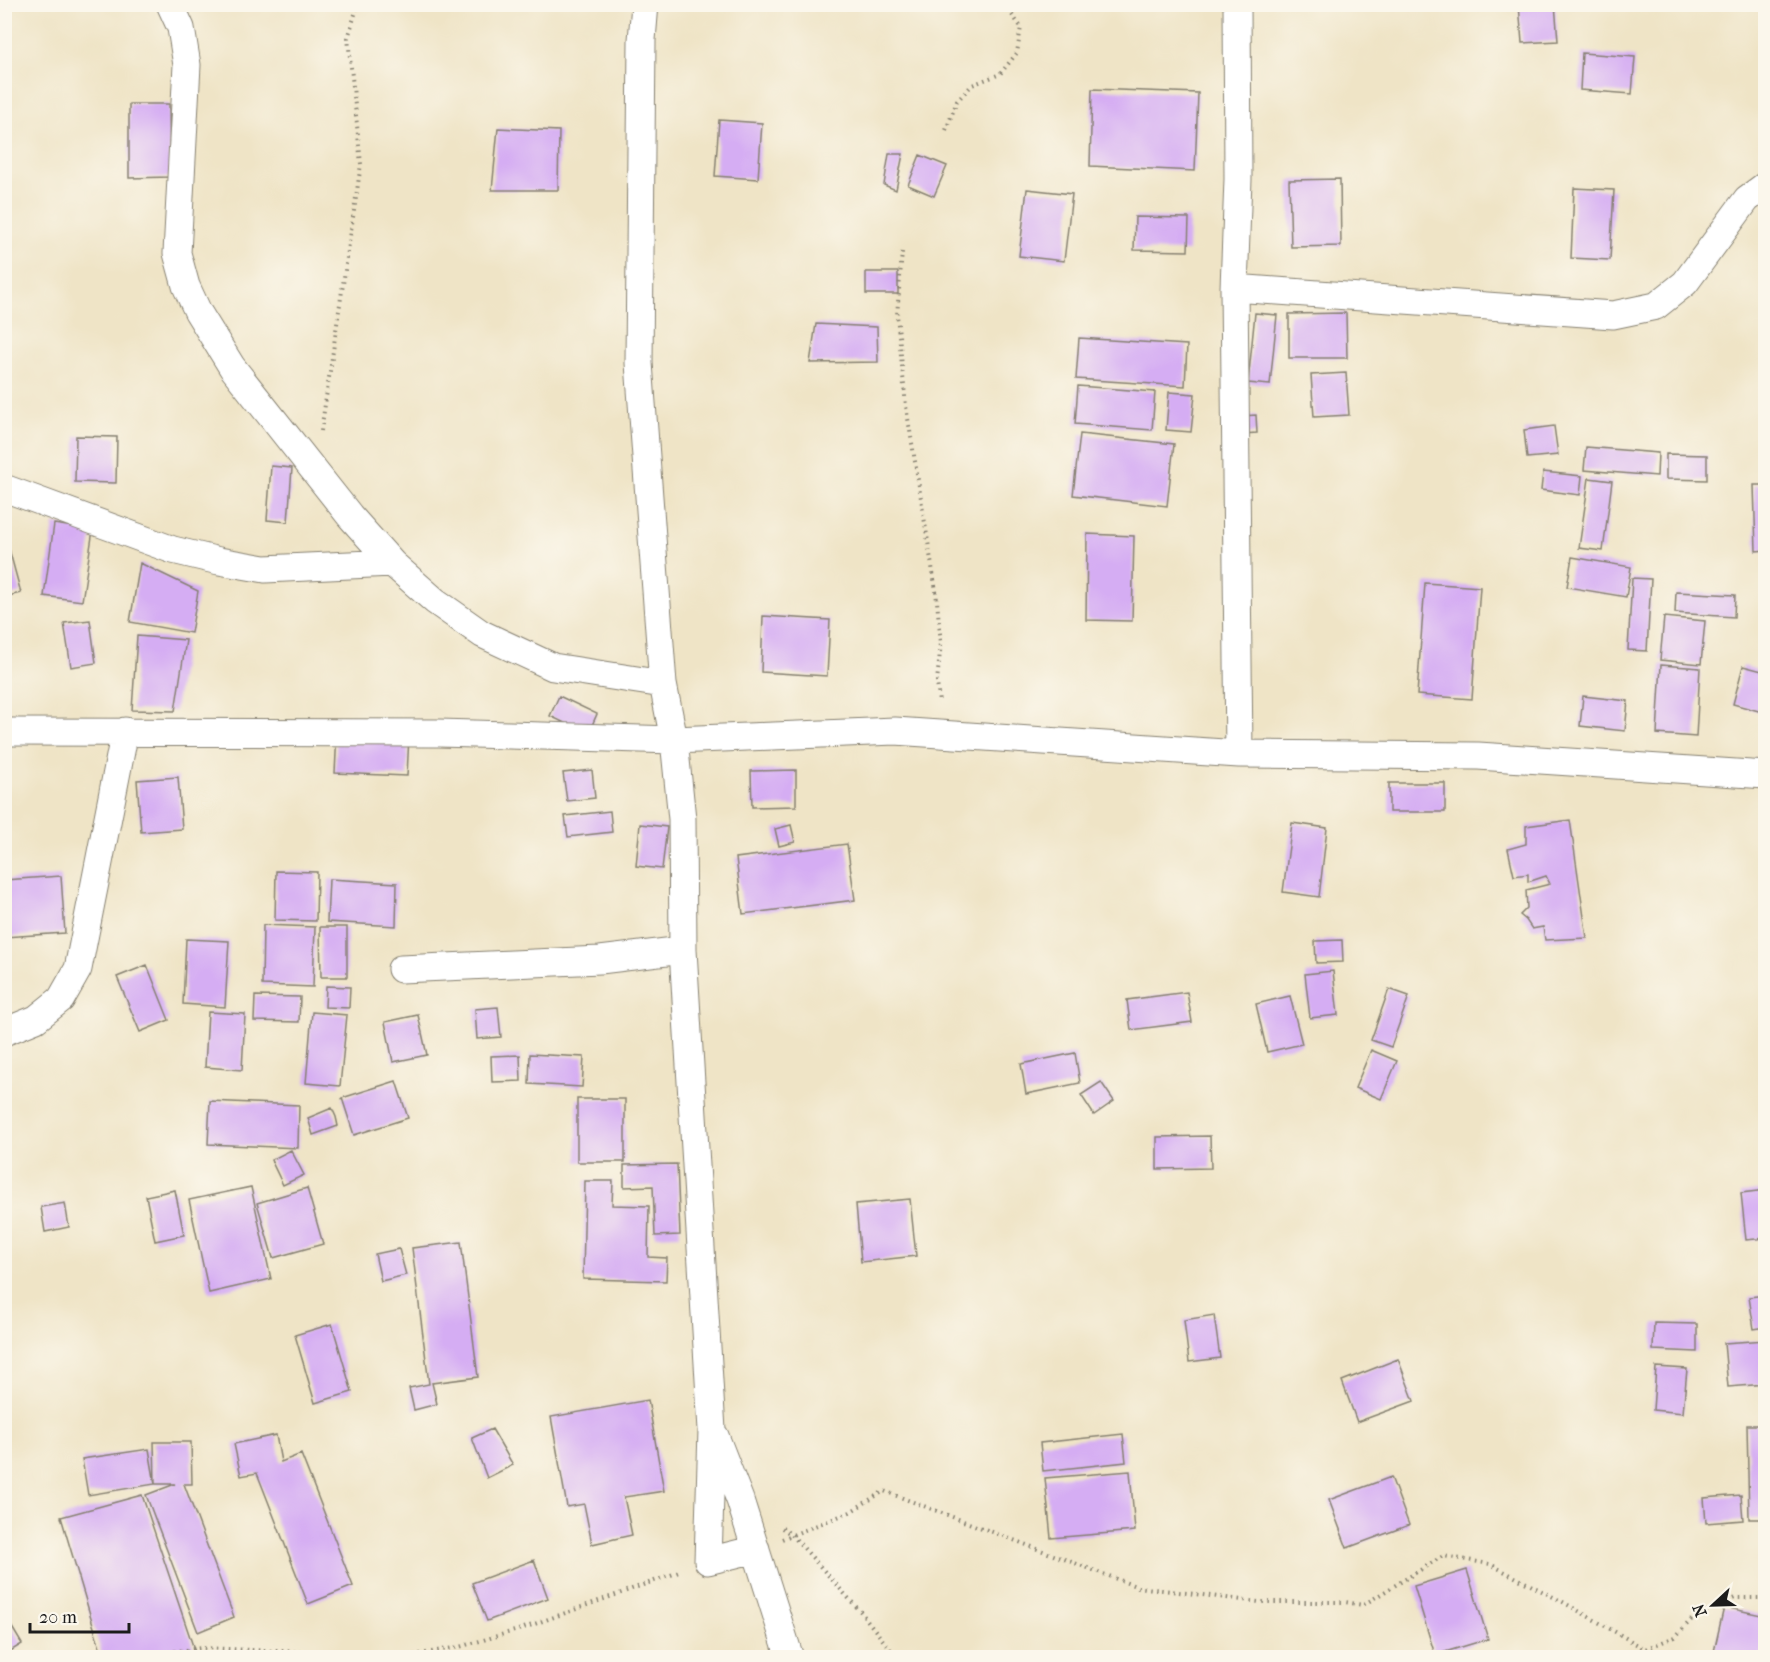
<svg xmlns="http://www.w3.org/2000/svg" width="1770" height="1662" font-family="'IM FELL French Canon',serif">
	<style>
		.building { fill: #d5adf3 }
		.lines { fill: none; stroke-linecap: round; stroke-linejoin: round }
		.minor-casing { stroke: #868071; stroke-width: 29 }
		.path { stroke: #868071; stroke-width: 4; stroke-dasharray: 1.5 4.5; stroke-linecap: butt }
		.minor { stroke: #fff; stroke-width: 27 }
	</style>
	<rect width="100%" height="100%" fill="#fbf7ec"/>
	<filter id="ink" filterUnits="userSpaceOnUse"><feTurbulence type="fractalNoise" baseFrequency=".0167" numOctaves="2"/><feDisplacementMap in="SourceGraphic" scale="12" xChannelSelector="R" yChannelSelector="G"/><feConvolveMatrix kernelMatrix="1 2 1 2 8 2 1 2 1" color-interpolation-filters="sRGB"/></filter>
	<filter id="wash" filterUnits="userSpaceOnUse"><feTurbulence type="fractalNoise" baseFrequency=".008" numOctaves="4" result="noise"/><feDisplacementMap in="SourceGraphic" scale="24" xChannelSelector="R" yChannelSelector="G"/><feGaussianBlur stdDeviation="1.35" result="paint"/><feColorMatrix in="noise" values="0 0 0 0 0 0 0 0 0 0 0 0 0 0 0 0 0 1.4 0 .05"/><feComposite in="paint" operator="in"/></filter>
	<g filter="url(#wash)">
		<rect width="100%" height="100%" fill="#efe4c6"/>
		<g id="blocks">
			<path class="building" d="M1519,4H1555L1558,41L1522,43Z
				M1582,53L1635,57L1632,94L1580,90Z
				M1092,89L1198,93L1195,171L1090,166Z
				M129,104H169L170,177L129,178Z
				M719,120L762,123L758,179L715,176Z
				M498,128L559,131L558,190H492Z
				M889,154H903L896,190L884,185Z
				M920,155L947,166L934,196L908,185Z
				M1340,179L1341,246L1291,247L1289,180Z
				M1574,188L1614,190L1610,260L1571,258Z
				M1027,189L1072,194L1064,261L1019,256Z
				M1135,217L1189,218L1188,251L1134,250Z
				M866,272H898V294H866Z
				M1255,313L1277,315L1270,385L1248,383Z
				M1346,313L1347,358H1289V314Z
				M816,324L877,327L878,362L810,363Z
				M1079,338L1187,345L1185,386L1076,379Z
				M1346,373L1349,415L1314,417L1311,375Z
				M1078,386L1155,392L1152,430L1075,424Z
				M1169,392L1195,394L1191,432L1166,430Z
				M1256,415L1257,433L1242,434V416Z
				M1554,426L1558,455L1527,458L1524,430Z
				M1080,434L1174,444L1167,506L1073,495Z
				M76,436L117,437L116,483L75,482Z
				M1586,447L1658,453L1657,476L1584,470Z
				M1666,454L1707,455V480L1666,479Z
				M271,466L292,468L288,522L267,520Z
				M1543,472L1582,476L1580,495L1541,490Z
				M1589,478L1612,481L1603,551L1579,548Z
				M1754,485H1766V550L1756,551Z
				M54,524L93,530L82,601L44,596Z
				M1087,534L1134,536L1132,621L1086,620Z
				M4,544L8,545L21,593L4,597Z
				M1572,557L1631,567L1626,597L1567,587Z
				M140,563L198,591L191,633L130,622Z
				M1632,578L1651,579L1647,651L1628,650Z
				M1425,583L1480,587L1472,699L1417,695Z
				M1676,592L1735,595L1734,617L1675,613Z
				M763,616L830,620L827,676L761,672Z
				M1664,617L1705,621L1701,664L1660,660Z
				M90,620L96,663L71,667L64,623Z
				M137,636L186,640L175,711L132,710Z
				M1661,665L1700,668L1696,737L1657,734Z
				M1743,666L1766,672V713L1733,704Z
				M559,696L597,714L588,734L550,716Z
				M1583,696L1628,701L1625,731L1580,726Z
				M337,733L409,736L407,776L335,773Z
				M592,770L595,798L567,801L563,773Z
				M796,770V806L752,807L751,771Z
				M178,777L182,829L141,832L137,780Z
				M1389,783H1445V812H1389Z
				M610,811L612,832L568,837L565,816Z
				M1570,820L1587,938L1545,940L1543,927L1532,929L1526,920L1520,915L1527,908L1526,890L1550,884L1546,876L1528,882V874L1514,876L1508,849L1526,844V826Z
				M1292,823L1327,828L1319,897L1283,892Z
				M640,824L667,827L662,869L636,866Z
				M791,825L795,842L779,846L775,829Z
				M847,844L855,900L743,914L736,858Z
				M276,871L317,872L316,921L275,920Z
				M61,876L65,933L4,937V880Z
				M329,879L397,883L396,926L327,922Z
				M263,925L315,927L313,987L262,985Z
				M320,927H347V977H321Z
				M186,939L229,941L225,1007L183,1004Z
				M1342,940L1343,962L1316,963L1315,941Z
				M147,965L169,1020L140,1032L117,977Z
				M1333,971L1338,1015L1310,1018L1305,974Z
				M326,986L350,987L349,1008L325,1007Z
				M1389,989L1409,996L1391,1047L1371,1040Z
				M1187,992L1192,1022L1131,1030L1127,1000Z
				M255,996L300,997L299,1022L254,1021Z
				M1290,996L1302,1044L1267,1052L1256,1004Z
				M498,1007L501,1037L477,1039L475,1009Z
				M208,1012L245,1014L242,1070L205,1067Z
				M312,1012L347,1015L340,1086L306,1083Z
				M418,1015L427,1055L393,1062L385,1022Z
				M1371,1050L1397,1061L1381,1099L1355,1088Z
				M1075,1053L1080,1083L1026,1094L1021,1064Z
				M530,1054L584,1057L582,1087L529,1084Z
				M520,1055L521,1081L492,1082L491,1056Z
				M396,1081L408,1118L354,1135L342,1098Z
				M1101,1082L1114,1101L1094,1115L1081,1095Z
				M577,1099H625V1162H577Z
				M210,1101L299,1105L298,1148L208,1144Z
				M332,1108L336,1117L338,1126L313,1135L308,1118Z
				M1210,1136L1211,1168L1157,1169V1137Z
				M291,1150L304,1175L283,1185L271,1160Z
				M677,1164L680,1235L655,1236L653,1186L624,1187V1165Z
				M585,1181H613L612,1205L649,1206L648,1257L667,1258L666,1281L583,1279Z
				M251,1187L271,1279L209,1293L189,1200Z
				M307,1188L323,1244L273,1258L257,1203Z
				M175,1190L184,1235L155,1241L146,1196Z
				M1766,1190V1238L1746,1240L1741,1193Z
				M910,1199L916,1256L861,1262L856,1204Z
				M65,1203L69,1227L45,1232L41,1207Z
				M461,1242L478,1377L432,1383L437,1404L414,1410L409,1388L429,1384L412,1248Z
				M399,1249L406,1275L381,1281L375,1254Z
				M1766,1295V1327L1754,1329L1749,1297Z
				M1214,1315L1220,1358L1189,1362L1184,1320Z
				M1654,1323L1697,1324V1352L1653,1350Z
				M332,1324L352,1392L315,1403L295,1335Z
				M1766,1340V1384L1728,1387L1724,1343Z
				M1398,1359L1414,1401L1357,1422L1342,1381Z
				M1656,1367L1687,1369L1683,1413L1653,1410Z
				M648,1400L664,1491L624,1497L632,1535L592,1544L584,1504L567,1507L551,1417Z
				M1747,1425H1766V1519H1749Z
				M492,1429L513,1465L487,1478L472,1438Z
				M1123,1434L1126,1462L1043,1471L1040,1443Z
				M276,1435L281,1462L301,1454L353,1586L308,1604L257,1473L241,1476L234,1444Z
				M154,1442H191L192,1484H184L234,1617L198,1632L146,1495L175,1484H155Z
				M149,1449L155,1484L88,1495L82,1459Z
				M1130,1471L1135,1531L1051,1538L1045,1478Z
				M1391,1477L1409,1525L1347,1548L1329,1500Z
				M142,1495L197,1658H103L61,1517Z
				M1741,1495L1743,1520L1706,1523L1704,1498Z
				M534,1560L548,1598L487,1621L472,1583Z
				M1467,1570L1488,1639L1435,1655L1414,1586Z
				M1724,1607L1766,1616V1635L1761,1658L1713,1656Z
				M4,1614L22,1644L4,1655Z"/>
		</g>
	</g>
	<g filter="url(#ink)">
		<use href="#blocks" fill-opacity="0" stroke="#868071" stroke-width="1.5"/>
		<g class="lines">
			<g class="minor-casing">
				<path id="minor" d="M170,4L181,28L187,65L177,253L186,286L198,312L232,367L350,516L392,563L435,601L482,634L553,667L663,684
					M645,4L642,40L639,363L663,684L674,740L682,819L683,950L712,1430L708,1561L756,1549
					M1237,4L1238,179L1234,288L1239,754
					M1234,288L1613,315L1656,306L1685,283L1747,199L1766,185
					M4,488L173,550L219,561L265,569L392,563
					M4,732L439,733L674,740L895,731L1239,754L1478,756L1766,775
					M401,969L600,960L683,950
					M4,1032L36,1019L61,999L78,969L125,731
					M715,1436L740,1500L790,1658"/>
			</g>
			<path class="path" d="M946,130L957,101L972,85L1000,74L1017,53L1021,27L1004,4
				M902,252L897,315L906,406L936,591L941,643L937,681L939,704
				M321,431L361,164L348,38L358,4
				M782,1528L792,1535L860,1611L897,1658
				M782,1539L850,1512L884,1491L1138,1587L1259,1602H1345L1363,1605L1443,1556L1490,1564L1563,1602L1645,1649L1675,1637L1694,1617L1735,1598H1766
				M151,1658L170,1652L201,1648L408,1656L459,1647L518,1630L682,1571"/>
			<use href="#minor" class="minor"/>
		</g>
	</g>
	<rect width="1770" height="1662" fill="none" stroke="#fbf7ec" stroke-width="24"/>
	<g transform="translate(1713 1605) rotate(248)" stroke="#fbf7ec" stroke-width="4.5" paint-order="stroke">
	<path d="M0-4.5L10 22L0 15L-10 22Z" fill="#1c1c1c"/>
	<text y="-9" font-size="16" font-weight="bold" text-anchor="middle" fill="#1c1c1c">N</text>
	</g>
	<path d="M30 1623v9h99v-9" fill="none" stroke="#1c1c1c" stroke-width="3"/>
	<text x="39" y="1623" font-size="18" fill="#1c1c1c" stroke="#fbf7ec" stroke-width="4.5" paint-order="stroke">20 m</text>
</svg>
